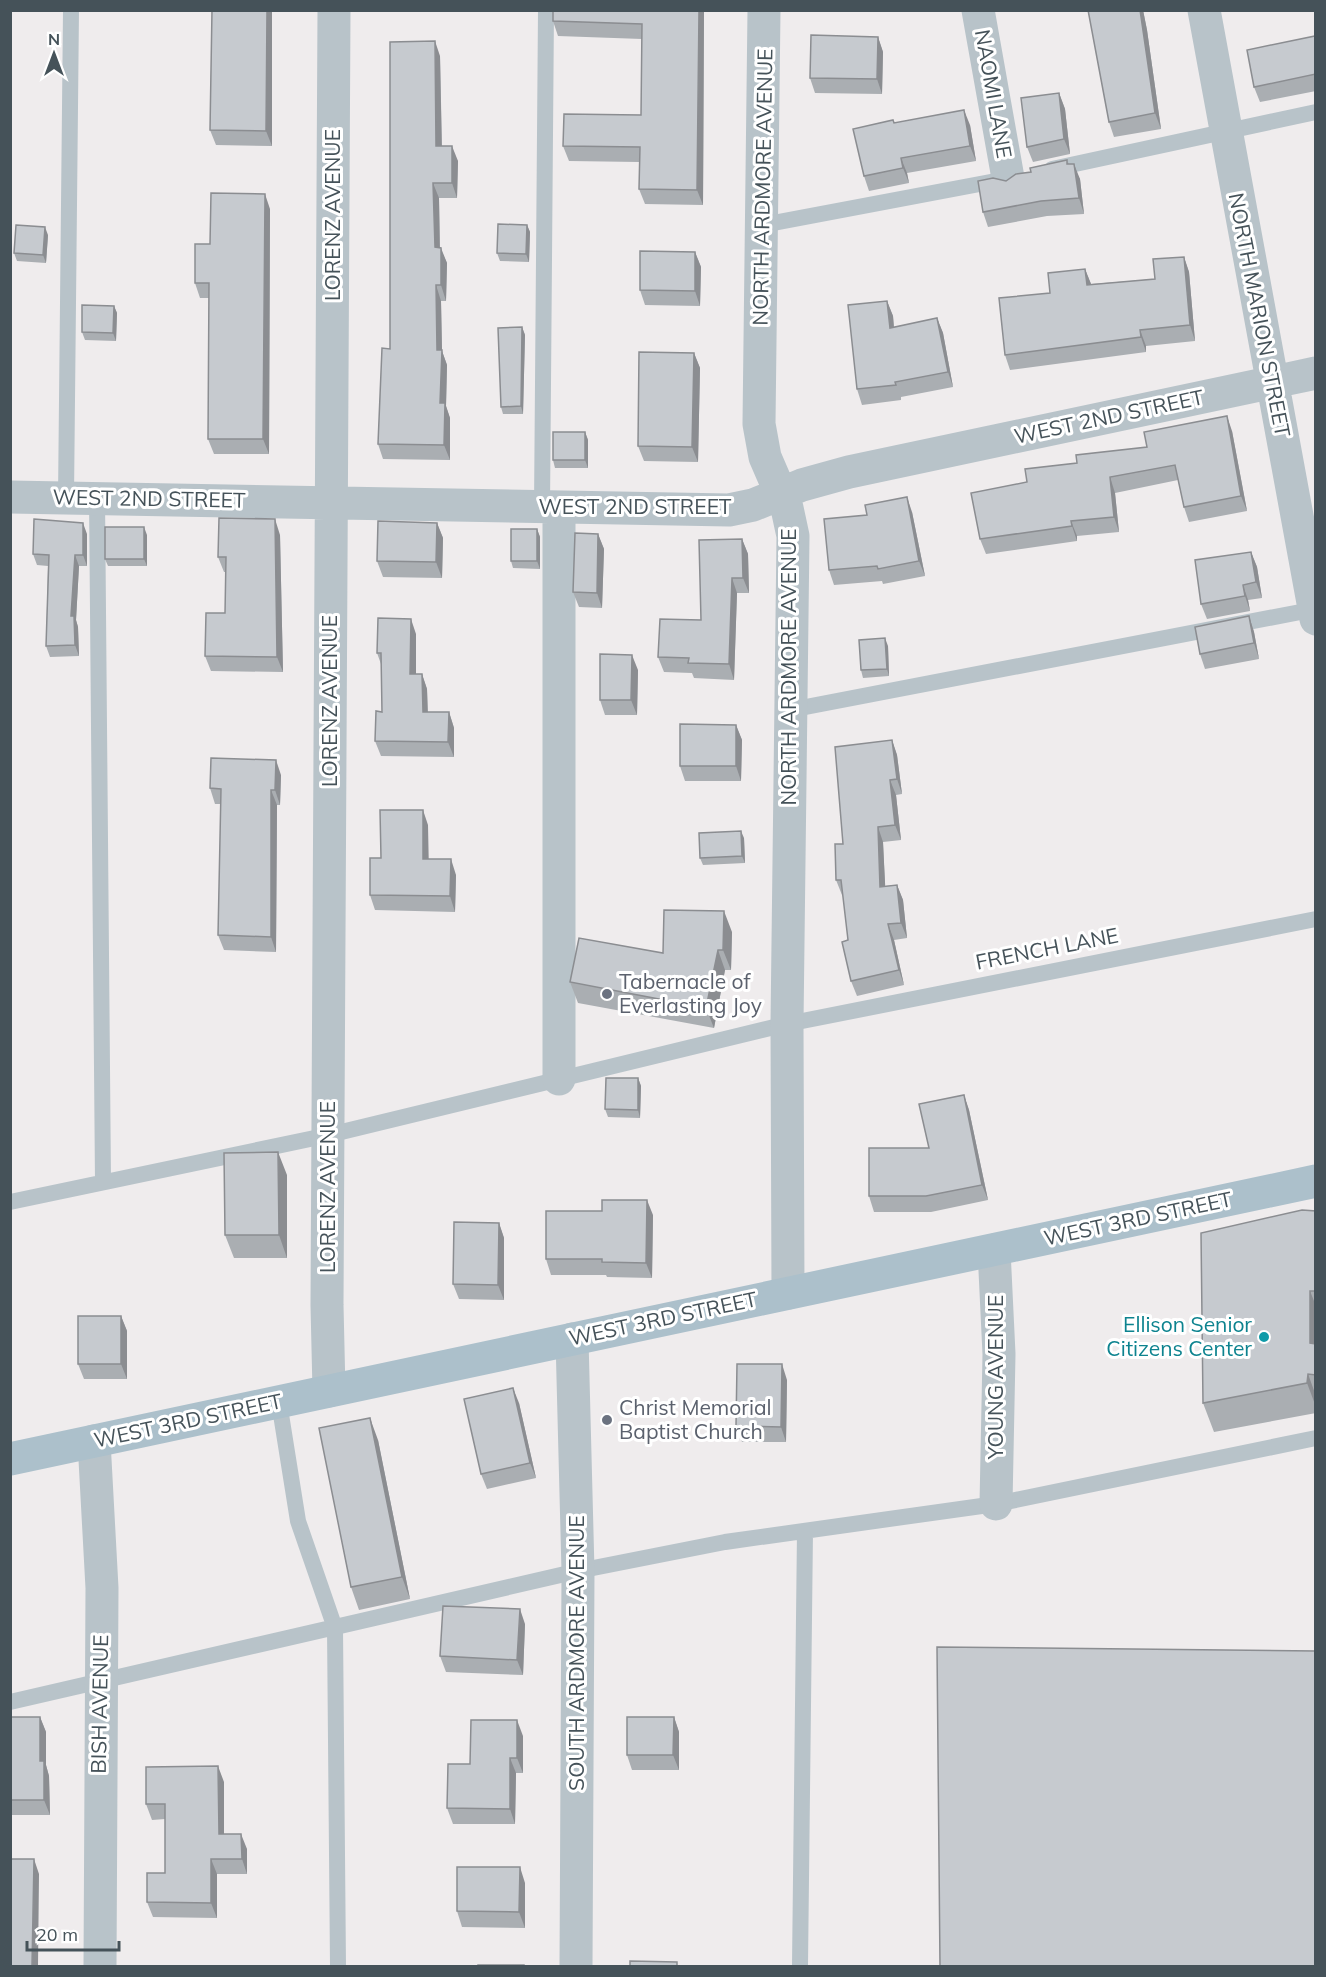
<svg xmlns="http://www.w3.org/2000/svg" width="1326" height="1977" font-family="Mulish,sans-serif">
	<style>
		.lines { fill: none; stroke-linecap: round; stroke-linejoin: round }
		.service { stroke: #b8c3c9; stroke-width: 16 }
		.minor { stroke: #b8c3c9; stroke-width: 33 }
		.primary { stroke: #acc0cb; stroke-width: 33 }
		.wall { fill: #aaaeb2 }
		.shaded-wall { fill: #8b8d91 }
		.building { fill: #c6cacf; stroke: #8b8d91; stroke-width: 1.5 }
		.worship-dot { fill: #6b7280; stroke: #fff; stroke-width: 2 }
		.culture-dot { fill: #0f9aa8; stroke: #fff; stroke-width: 2 }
		.labels { text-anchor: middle; stroke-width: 6; stroke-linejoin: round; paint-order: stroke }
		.street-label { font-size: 21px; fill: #455259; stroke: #fff }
		.worship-label { font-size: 21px; fill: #5b616d; stroke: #fff; text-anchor: start }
		.culture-label { font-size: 21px; fill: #0d838f; stroke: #fff; text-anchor: end }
	</style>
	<rect width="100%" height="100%" fill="#efeced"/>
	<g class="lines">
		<path class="service" d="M1052,169L1316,112
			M763,225L1001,180
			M97,497L103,1182
			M66,498L71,10
			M542,508L546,10
			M790,710L1316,609
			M10,1202L329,1135L787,1024L1316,919
			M279,1402L298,1521L335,1628L338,1966
			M10,1702L578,1571L725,1542L996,1504L1316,1438
			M800,1966L805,1531"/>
		<path class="minor" d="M764,10L759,424L765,457L787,508L793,536L787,1024L788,1293
			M978,10L1008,178
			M1204,10L1316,619
			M10,497L729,510L753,505L802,485L849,472L1316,373
			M559,508V1079
			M994,1250L999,1354L996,1504
			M572,1339L578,1571L576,1966
			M329,1391L327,1305L334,10
			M94,1441L102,1588L100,1966"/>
		<path class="primary" d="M10,1459L1316,1181"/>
	</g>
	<path class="wall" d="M212,10H272V146L216,145L210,130Z
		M553,10H704L703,205L645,204L639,189V162L569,161L563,146L641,115L642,39L558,36L553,21Z
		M1088,10H1143L1147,30L1161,129L1114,137L1109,122Z
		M878,37L883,52L882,94L815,93L810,78Z
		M1316,38V91L1260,102L1254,87Z
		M440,56L442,146L458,161L457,198H439L440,248L447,263L446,301H441L442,351L447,365L446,406L450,418V460L383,459L378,444L390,349Z
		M1059,93L1065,109L1070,154L1033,162L1027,147Z
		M894,122L970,125L976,161L907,173L909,183L869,191L864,176Z
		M1067,160L1069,164L1080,179L1084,214L1047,216L988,227L983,212L1006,181Z
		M270,209L269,454H214L208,439L209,298H200L195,283L210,244Z
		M527,225L530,232L529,262L500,261L497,253Z
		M48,235L46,263L17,261L14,253Z
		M695,252L701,267L700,306L645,305L640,290Z
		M1184,257L1189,272L1195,341L1146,346V352L1010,370L1005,355L1050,293L1085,269L1091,284L1155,279Z
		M887,301L893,316L894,327L937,318L943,333L953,387L901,397V400L862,405L857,389Z
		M114,306L117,313L116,341L85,340L82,332Z
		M522,327L525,335L523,414H503L501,407Z
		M694,353L700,368L698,462L644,461L638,446Z
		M1232,431L1247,511L1189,522L1184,507L1178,480L1115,493L1119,532L1077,536V541L986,554L980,539L1027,482L1077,463L1147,447Z
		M585,432L588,440V468H555L553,460Z
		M912,512L925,576L883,584L882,581L834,585L829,570Z
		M437,523L443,538L442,578L383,577L377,561Z
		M537,529L540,537V569L513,568L511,561Z
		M87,534V566H79L76,620L78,627L79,656L50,657L46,646L48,566L37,565L33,554Z
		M598,534L604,549L602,608L579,607L573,592Z
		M147,535V566H108L105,559Z
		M280,535L283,672L211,671L205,656L225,613L226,572H224L218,557Z
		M742,539L748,554L749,593H737L734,680L694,678L692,673L664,672L658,657L701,620Z
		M1251,552L1257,567L1262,598L1248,600L1250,611L1207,619L1201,604Z
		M1249,616L1254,632L1259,659L1205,669L1200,654Z
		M416,634V674H422L427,689L428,712H449L454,728V757L381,756L375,741L382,712L381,664L377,653Z
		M888,646L889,676L863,678L861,670Z
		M638,670L637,715H605L600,700Z
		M736,725L742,740L741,781H685L680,766Z
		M892,740L897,755L902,794L896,795L901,840L883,842L885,886L897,885L903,900L907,938L894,940L904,985L857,996L851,981L848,940L843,895H842L836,880L843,844Z
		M281,775L280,805H277L276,952L224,950L218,935L221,804H215L210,788Z
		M428,825V859L456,875L455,912L375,910L370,895L381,858Z
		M744,838L745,863L703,865L700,858Z
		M732,932L731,970H725L714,1028L578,1003L570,982Z
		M638,1078L641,1086L640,1118L608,1117L605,1109Z
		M964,1095L969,1110L988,1200L931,1212H874L869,1196L929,1148Z
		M287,1175V1258H234L225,1235Z
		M1316,1211V1413L1214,1432L1203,1403Z
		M653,1215L652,1278L607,1277L606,1275H551L546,1259Z
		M499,1223L504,1238V1300L459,1299L453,1284Z
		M121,1316L127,1331V1379H84L78,1364Z
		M787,1380L786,1442H742L736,1426Z
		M519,1403L536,1478L487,1489L481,1474Z
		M378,1440L410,1599L359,1610L351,1587Z
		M525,1624L523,1675L446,1672L440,1656Z
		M10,1717H40L46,1732V1765L49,1776L50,1815H10Z
		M674,1717L679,1732V1770H632L627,1755Z
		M523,1736V1773H516L515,1824H453L447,1808L470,1764Z
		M224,1782V1834L247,1849V1874H217V1918L153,1917L147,1902L165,1873V1819L152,1820L146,1804Z
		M525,1883V1928L462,1927L457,1911Z"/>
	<path class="shaded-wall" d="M267,10H272V146L266,131Z
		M699,10H704L703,205L697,190Z
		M1140,10H1143L1147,30L1161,129L1155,113Z
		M878,37L883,52L882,94L877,79Z
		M435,41L440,56L442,161L436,146Z
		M1059,93L1065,109L1070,154L1064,139Z
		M964,110L970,125L976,161L970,146Z
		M452,146L458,161L457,198L452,183Z
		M901,158L907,173L909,183L903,168Z
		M1074,164L1080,179L1084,214L1079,198Z
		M433,183L439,198L440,263L435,247Z
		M265,194L270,209L269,454L263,439Z
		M527,225L530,232L529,262L526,254Z
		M45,227L48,235L46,263L43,255Z
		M441,248L447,263L446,301L441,285Z
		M695,252L701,267L700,306L695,291Z
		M1184,257L1189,272L1195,341L1190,325Z
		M1085,269L1091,284L1087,285Z
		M436,285L441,301L442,351L447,365L446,406L450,418V460L444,445L440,403L437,350Z
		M887,301L893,316L895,343L890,328Z
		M114,306L117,313L116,341L113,333Z
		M937,318L943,333L953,387L948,372Z
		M522,327L525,335L523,414L521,406Z
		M1140,330L1146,346V352L1141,337Z
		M694,353L700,368L698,462L692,447Z
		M1227,416L1232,431L1247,511L1241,496Z
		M585,432L588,440V468L585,460Z
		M1110,477L1115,493L1119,532L1114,517Z
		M907,497L912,512L925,576L919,561Z
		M275,519L280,535L283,672L277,657Z
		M1071,521L1077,536V541L1072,526Z
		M83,523L87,534V566L83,555Z
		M437,523L443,538L442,578L436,562Z
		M144,527L147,535V566L144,559Z
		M537,529L540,537V569L537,561Z
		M598,534L604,549L602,608L597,593Z
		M742,539L748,554L749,593L743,578Z
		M1251,552L1257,567L1262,598L1256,582Z
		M75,555L79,566L76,620L78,627L79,656L75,645L71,616Z
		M732,578L737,593L734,680L729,664Z
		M1243,585L1248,600L1250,611L1245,596Z
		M1249,616L1254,632L1259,659L1254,643Z
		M411,619L416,634V689L410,674Z
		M885,638L888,646L889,676L887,669Z
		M632,655L638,670L637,715L631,700Z
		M422,674L427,689L428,727L423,712Z
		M449,712L454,728V757L448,742Z
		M736,725L742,740L741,781L736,766Z
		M892,740L897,755L902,794L897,779Z
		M276,760L281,775L280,805L275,790Z
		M890,780L896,795L901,840L895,825Z
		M271,790L277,805L276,952L271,937Z
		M423,810L428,825L429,874L423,859Z
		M878,827L883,842L886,902L880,887Z
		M741,831L744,838L745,863L742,856Z
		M451,859L456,875L455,912L450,896Z
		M897,885L903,900L907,938L901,923Z
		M724,911L732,932L731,970L723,950Z
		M888,924L894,940L904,985L899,970Z
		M718,950L725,970L714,1028L706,1008Z
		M638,1078L641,1086L640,1118L638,1110Z
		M964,1095L969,1110L988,1200L982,1185Z
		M278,1152L287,1175V1258L279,1235Z
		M647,1200L653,1215L652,1278L646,1263Z
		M499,1223L504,1238V1300L498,1285Z
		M1310,1291L1316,1306V1358L1310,1343Z
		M121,1316L127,1331V1379L121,1364Z
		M782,1364L787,1380L786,1442L781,1427Z
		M1308,1374L1316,1396V1407L1307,1383Z
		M513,1388L519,1403L536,1478L530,1463Z
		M370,1418L378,1440L410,1599L402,1577Z
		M520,1609L525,1624L523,1675L517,1660Z
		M40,1717L46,1732V1765L49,1776L50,1815L44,1800L40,1761Z
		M674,1717L679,1732V1770L673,1755Z
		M517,1720L523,1736V1773L517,1758Z
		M510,1758L516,1773L515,1824L510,1809Z
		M218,1766L224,1782V1850L219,1834Z
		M241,1834L247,1849V1874L242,1859Z
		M34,1859L39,1874L38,1966H32Z
		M211,1859L217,1874V1918L211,1903Z
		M520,1867L525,1883V1928L519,1912Z"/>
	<path class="building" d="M212,10H267L266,131L210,130Z
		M553,10H699L697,190L639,189L640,147L563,146L564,114L641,115L642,24L553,21Z
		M1088,10H1140L1155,113L1109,122Z
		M811,35L878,37L877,79L810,78Z
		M1315,36L1316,74L1254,87L1247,50Z
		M435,41L436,146H452V183H433L435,247L441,248V285H436L437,350H442L440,403H445L444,445L378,444L382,348L390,349V42Z
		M1059,93L1064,139L1027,147L1021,98Z
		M964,110L970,146L901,158L903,168L864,176L853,129L893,120L894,123Z
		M1067,160V164H1074L1079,198L1041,201L983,212L978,181L993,178L1006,181L1016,174L1031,172L1030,168Z
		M211,193L265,194L263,439H208L209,283H195V244H210Z
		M498,224L527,225L526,254L497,253Z
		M16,225L45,227L43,255L14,253Z
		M640,251L695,252V291L640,290Z
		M1184,257L1190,325L1140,330L1141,337L1005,355L999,298L1050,293L1048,273L1085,269L1087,285L1155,279L1153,259Z
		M887,301L890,328L937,318L948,372L895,382L896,385L857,389L848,305Z
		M82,305L114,306L113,333L82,332Z
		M522,327L521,406L501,407L498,328Z
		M639,352L694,353L692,447L638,446Z
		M1227,416L1241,496L1184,507L1175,465L1110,477L1114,517L1071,521L1072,526L980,539L971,493L1027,482L1025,469L1077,463L1076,455L1147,447L1144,432Z
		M553,432H585V460H553Z
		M907,497L919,561L878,569L877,566L829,570L824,519L867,515L865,505Z
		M219,518L275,519L277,657L205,656L206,613H225L226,557H218Z
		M34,519L83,523V555H75L71,616H74L75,645L46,646L49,555L33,554Z
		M378,521L437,523L436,562L377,561Z
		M105,527H144V559H105Z
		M511,529H537V561H511Z
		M575,533L598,534L597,593L573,592Z
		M742,539L743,578H732L729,664L688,663L689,658L658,657L660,619L701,620L699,540Z
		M1251,552L1256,582L1243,585L1245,596L1201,604L1195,560Z
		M1249,616L1254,643L1200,654L1195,627Z
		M378,618L411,619L410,674H422L423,712H449L448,742L375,741L376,711L382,712L381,653H377Z
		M885,638L887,669L861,670L859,640Z
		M600,654L632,655L631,700H600Z
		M680,724L736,725V766H680Z
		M892,740L897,779L890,780L895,825L878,827L880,887L897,885L901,923L888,924L899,970L851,981L842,942L848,940L841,880H836L835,844H843L835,747Z
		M211,758L276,760L275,790H271V937L218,935L221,789L210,788Z
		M380,810H423V859H451L450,896L370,895V858H381Z
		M741,831L742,856L700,858L699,833Z
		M664,910L724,911L723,950H718L706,1008L570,982L579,938L663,953Z
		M606,1078H638V1110L605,1109Z
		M964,1095L982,1185L926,1196H869V1148H929L919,1104Z
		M278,1152L279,1235H225L224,1153Z
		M602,1200H647L646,1263L602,1262V1259H546V1211H602Z
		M1302,1210L1316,1211V1291H1310V1343L1316,1344V1375L1308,1374L1307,1383L1203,1403L1201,1233Z
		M454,1222L499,1223L498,1285L453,1284Z
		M78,1316H121V1364H78Z
		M737,1364H782L781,1427L736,1426Z
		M513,1388L530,1463L481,1474L464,1399Z
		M370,1418L402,1577L351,1587L319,1428Z
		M443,1606L520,1609L517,1660L440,1656Z
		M937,1647L1316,1651V1966H940Z
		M10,1717H40V1761H44V1800H10Z
		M627,1717H674L673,1755H627Z
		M471,1720H517V1758H510V1809L447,1808L448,1764H470Z
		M218,1766L219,1834H241L242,1859H211V1903L147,1902V1873H165V1804H146V1767Z
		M10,1859H34L32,1966H10Z
		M457,1867H520L519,1912L457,1911Z
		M630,1961L677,1962V1966H630Z
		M478,1965H524V1966H478Z"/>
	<g class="worship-dot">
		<circle cx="607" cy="994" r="6"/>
		<circle cx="607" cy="1420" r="6"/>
	</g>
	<circle class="culture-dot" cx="1264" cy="1337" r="6"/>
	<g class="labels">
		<g class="street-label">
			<text transform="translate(993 94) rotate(80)" y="7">NAOMI LANE</text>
			<text transform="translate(763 187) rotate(-89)" y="7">NORTH ARDMORE AVENUE</text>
			<text transform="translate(333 215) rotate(-90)" y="7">LORENZ AVENUE</text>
			<text transform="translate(1259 315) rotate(79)" y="7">NORTH MARION STREET</text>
			<text transform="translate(1109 417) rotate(-12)" y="7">WEST 2ND STREET</text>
			<text transform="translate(149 499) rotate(1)" y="7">WEST 2ND STREET</text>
			<text x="635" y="514">WEST 2ND STREET</text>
			<text transform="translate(789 667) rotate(-90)" y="7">NORTH ARDMORE AVENUE</text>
			<text transform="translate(330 701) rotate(-90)" y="7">LORENZ AVENUE</text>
			<text transform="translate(1047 949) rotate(-11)" y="7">FRENCH LANE</text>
			<text transform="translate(328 1187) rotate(-90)" y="7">LORENZ AVENUE</text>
			<text transform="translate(1138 1219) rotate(-12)" y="7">WEST 3RD STREET</text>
			<text transform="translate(663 1319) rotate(-12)" y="7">WEST 3RD STREET</text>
			<text transform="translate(996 1377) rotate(-90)" y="7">YOUNG AVENUE</text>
			<text transform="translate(188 1421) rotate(-12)" y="7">WEST 3RD STREET</text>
			<text transform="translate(577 1653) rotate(-90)" y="7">SOUTH ARDMORE AVENUE</text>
			<text transform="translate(100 1704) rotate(-89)" y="7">BISH AVENUE</text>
		</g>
		<g class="worship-label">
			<text x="619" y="989">Tabernacle of<tspan x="619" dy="24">Everlasting Joy</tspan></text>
			<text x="619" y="1415">Christ Memorial<tspan x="619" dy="24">Baptist Church</tspan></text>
		</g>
		<g class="culture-label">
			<text x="1252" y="1332">Ellison Senior<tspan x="1252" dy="24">Citizens Center</tspan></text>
		</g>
	</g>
	<rect width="1326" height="1977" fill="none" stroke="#455259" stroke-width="24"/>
	<g transform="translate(54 54)" stroke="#ffffff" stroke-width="4.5" paint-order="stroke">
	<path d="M0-4.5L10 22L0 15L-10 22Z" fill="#455259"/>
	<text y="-9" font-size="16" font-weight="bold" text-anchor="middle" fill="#455259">N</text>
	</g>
	<path d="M27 1941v9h92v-9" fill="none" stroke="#455259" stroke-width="3"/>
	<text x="36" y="1941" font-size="18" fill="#455259" stroke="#ffffff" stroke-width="4.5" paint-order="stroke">20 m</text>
</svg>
